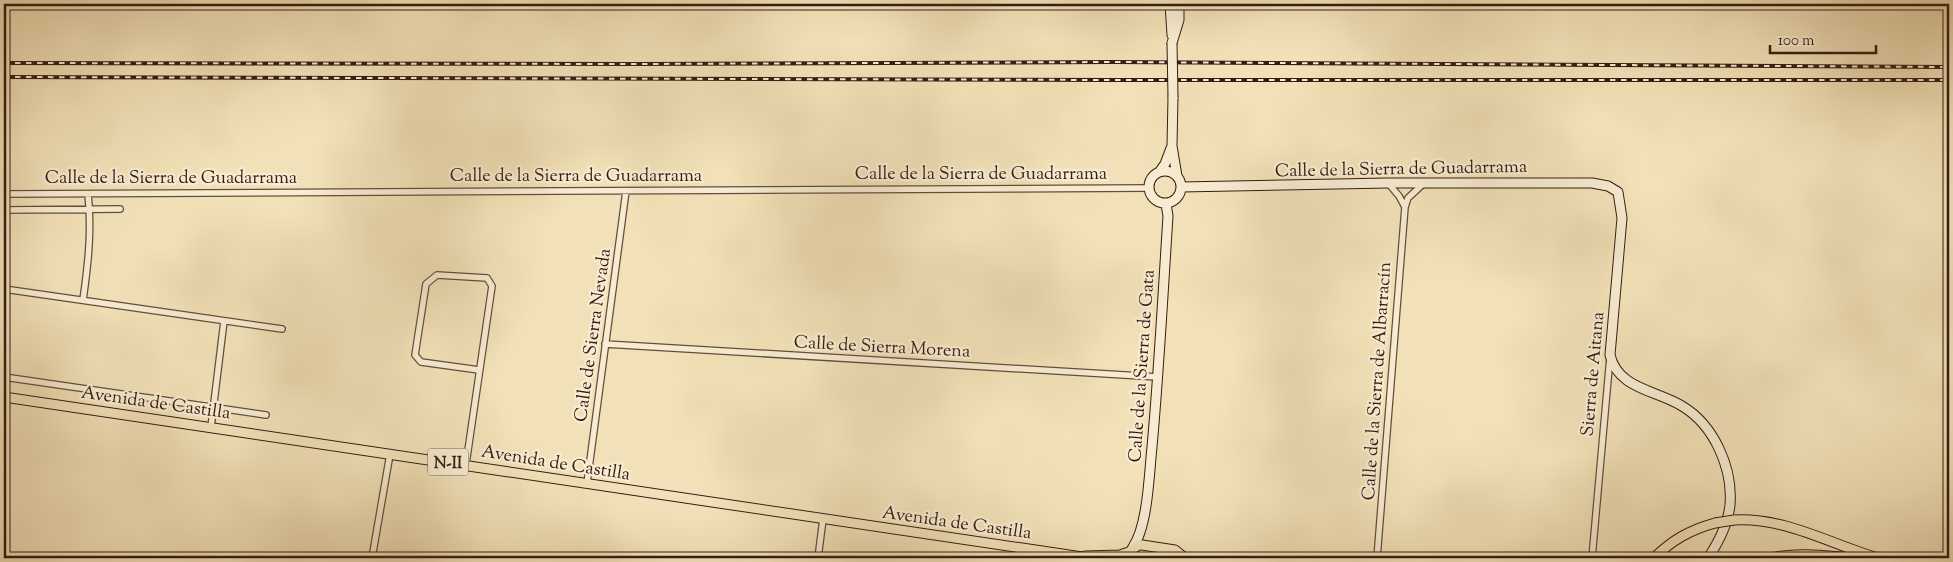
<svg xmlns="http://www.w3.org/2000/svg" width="1953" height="562" font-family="'Sorts Mill Goudy',serif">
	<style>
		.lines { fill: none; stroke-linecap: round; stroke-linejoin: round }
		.street-casing { stroke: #644d3c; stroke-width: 8 }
		.secondary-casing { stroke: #351c13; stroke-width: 11 }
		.primary-casing { stroke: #351c13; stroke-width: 11 }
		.highway-casing { stroke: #351c13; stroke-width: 12 }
		.street { stroke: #f7ecd1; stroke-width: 5.5 }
		.secondary { stroke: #f7ecd1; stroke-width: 9 }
		.primary { stroke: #f2e1b8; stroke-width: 9 }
		.highway { stroke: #f2e1b8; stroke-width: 10 }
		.rail-casing { stroke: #351c13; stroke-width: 4 }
		.rail { stroke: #f7ecd1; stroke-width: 2; stroke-dasharray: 5.5; stroke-linecap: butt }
		.secondary-bridge-casing { stroke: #351c13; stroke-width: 11; stroke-linecap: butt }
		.primary-bridge-casing { stroke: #351c13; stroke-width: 11; stroke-linecap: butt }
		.secondary-bridge { stroke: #f7ecd1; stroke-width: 9 }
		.primary-bridge { stroke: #f2e1b8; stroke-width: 9 }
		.labels { text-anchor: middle; stroke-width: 4.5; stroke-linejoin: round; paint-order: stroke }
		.shield { fill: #f7ecd1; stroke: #6f5a4c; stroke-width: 1 }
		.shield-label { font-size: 16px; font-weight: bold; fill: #351c13 }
		.street-label { font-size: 18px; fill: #351c13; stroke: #f7ecd1 }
	</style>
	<rect width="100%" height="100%" fill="#f2e1b8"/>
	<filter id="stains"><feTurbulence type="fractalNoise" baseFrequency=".004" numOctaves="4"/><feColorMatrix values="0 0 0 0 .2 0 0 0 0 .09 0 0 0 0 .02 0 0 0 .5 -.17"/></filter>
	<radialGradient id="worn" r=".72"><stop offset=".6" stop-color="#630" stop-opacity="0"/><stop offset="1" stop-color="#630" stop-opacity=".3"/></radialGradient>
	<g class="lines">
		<g class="street-casing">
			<path id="street" d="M1388,183L1399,196L1405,207
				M4,194L1148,188
				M4,210L120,209
				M4,289L282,329
				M83,300C88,265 92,230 88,194
				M605,344L1158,377
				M4,377L266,415
				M4,397L7,377
				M211,427L224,321
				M466,464L492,286L487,278L437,275L426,284L415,355L421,362L479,370
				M587,483L626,191
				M372,558L390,454
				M818,558L823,519
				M1377,558L1405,207L1408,198L1423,184
				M1592,558L1610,357"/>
		</g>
		<g class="secondary-casing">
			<path id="secondary" d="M1170,4L1172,35
				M1172,43L1179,20V4
				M1173,97L1172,146L1177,176
				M1149 187a16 16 0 1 1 32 0a16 16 0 1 1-32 0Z
				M1160,171L1165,164L1171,148
				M1181,187L1388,183H1592L1608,186L1618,192L1622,218L1610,355C1618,389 1656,390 1682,406C1714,425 1733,468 1730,505C1728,524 1718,543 1708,558
				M1133,547C1148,525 1149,475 1152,447C1159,370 1163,293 1168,216L1166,204"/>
		</g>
		<g class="primary-casing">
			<path id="primary" d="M4,397L1089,558
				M1734,520C1785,517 1830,544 1878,558
				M1085,556L1120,555L1129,552
				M1128,558L1131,550L1139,545H1142L1175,550L1185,558
				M1654,558C1672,540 1690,530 1715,523"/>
		</g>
		<g class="highway-casing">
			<path id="highway" d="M1773,558C1798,553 1822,556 1846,558"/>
		</g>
		<use href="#street" class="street"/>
		<use href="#secondary" class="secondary"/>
		<use href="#primary" class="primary"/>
		<use href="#highway" class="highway"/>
		<g class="rail-casing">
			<path id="rail" d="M4,63L638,64L1113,62L1949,67
				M4,77L1113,80H1949"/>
		</g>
		<use href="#rail" class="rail"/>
		<g class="secondary-bridge-casing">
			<path id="secondary-bridge" d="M1172,43L1173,97"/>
		</g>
		<g class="primary-bridge-casing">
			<path id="primary-bridge" d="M1715,523L1734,520"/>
		</g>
		<use href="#secondary-bridge" class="secondary-bridge"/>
		<use href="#primary-bridge" class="primary-bridge"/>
	</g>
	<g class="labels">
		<rect class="shield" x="428" y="448.5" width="40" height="27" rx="4"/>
		<g class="shield-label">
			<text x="448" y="468">N-II</text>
		</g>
		<g class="street-label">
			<text transform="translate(1401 168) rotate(-1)" y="6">Calle de la Sierra de Guadarrama</text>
			<text x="981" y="179">Calle de la Sierra de Guadarrama</text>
			<text x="576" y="181">Calle de la Sierra de Guadarrama</text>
			<text x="171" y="183">Calle de la Sierra de Guadarrama</text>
			<text transform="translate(592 335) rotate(-82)" y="6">Calle de Sierra Nevada</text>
			<text transform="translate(882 346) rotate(3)" y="6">Calle de Sierra Morena</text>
			<text transform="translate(1141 366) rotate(-86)" y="6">Calle de la Sierra de Gata</text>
			<text transform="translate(1592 374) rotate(-85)" y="6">Sierra de Aitana</text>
			<text transform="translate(1376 381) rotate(-86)" y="6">Calle de la Sierra de Albarracín</text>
			<text transform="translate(156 402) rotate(8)" y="6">Avenida de Castilla</text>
			<text transform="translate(556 462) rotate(9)" y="6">Avenida de Castilla</text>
			<text transform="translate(957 522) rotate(8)" y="6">Avenida de Castilla</text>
		</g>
	</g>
	<rect width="1953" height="562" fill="none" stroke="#f2e1b8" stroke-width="20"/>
	<rect x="5" y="5" width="1943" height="552" fill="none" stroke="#351c13" stroke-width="2.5"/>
	<rect x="10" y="10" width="1933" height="542" fill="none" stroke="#351c13"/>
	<path d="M1770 45v8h106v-8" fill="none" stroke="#351c13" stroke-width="2.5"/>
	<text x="1778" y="45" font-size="15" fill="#351c13" stroke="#f7ecd1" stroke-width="4" paint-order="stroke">100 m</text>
	<rect width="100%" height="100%" filter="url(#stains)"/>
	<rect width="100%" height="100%" fill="url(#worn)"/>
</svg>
